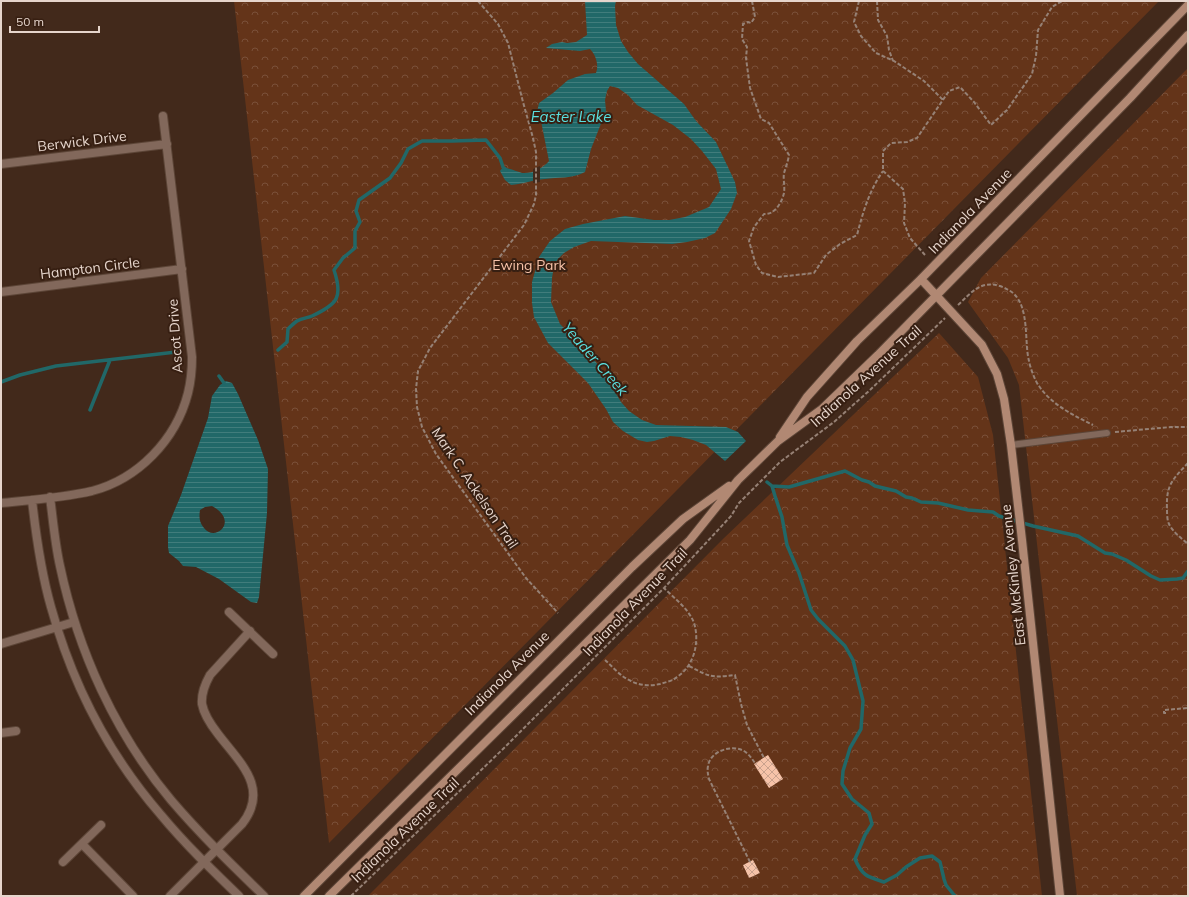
<svg xmlns="http://www.w3.org/2000/svg" width="1189" height="897" font-family="Mulish,sans-serif">
	<style>
		.park { fill: url(#park-crowns) }
		.water { fill: url(#water-rules); fill-rule: evenodd }
		.pier { fill: #42291b }
		.lines { fill: none; stroke-linecap: round; stroke-linejoin: round }
		.stream { stroke: #216868; stroke-width: 3.5 }
		.building { fill: url(#building-cross-hatch) }
		.lane-casing { stroke: #5c4537; stroke-width: 8 }
		.street-casing { stroke: #5c4537; stroke-width: 10 }
		.secondary-casing { stroke: #5c4537; stroke-width: 10 }
		.path { stroke: #968175; stroke-width: 2; stroke-dasharray: 4 2; stroke-linecap: butt }
		.lane { stroke: #82685b; stroke-width: 6 }
		.street { stroke: #82685b; stroke-width: 8 }
		.secondary { stroke: #b18873; stroke-width: 8 }
		.labels { text-anchor: middle; stroke-width: 4; stroke-linejoin: round; paint-order: stroke }
		.street-label { font-size: 14px; fill: #e6d5cc; stroke: #371f12 }
		.park-label { font-size: 14px; fill: #f6c2a8; stroke: #371f12 }
		.water-label { font-size: 15px; font-style: italic; fill: #5ae0e0; stroke: #371f12 }
	</style>
	<defs>
		<pattern id="park-crowns" width="20" height="18" patternUnits="userSpaceOnUse"><rect width="20" height="18" fill="#643419"/><path d="M2 6a3 3 0 1 1 6 0M12 15a3 3 0 1 1 6 0" fill="none" stroke="#7a5039"/></pattern>
		<pattern id="water-rules" width="6" height="5" patternUnits="userSpaceOnUse"><rect width="6" height="5" fill="#216868"/><path d="M0 2.5h6" fill="none" stroke="#417d7c"/></pattern>
		<pattern id="building-cross-hatch" width="8" height="8" patternUnits="userSpaceOnUse"><rect width="8" height="8" fill="#f6c3a9"/><path d="M0 0l8 8M0 8l8-8" fill="none" stroke="#caa28e"/></pattern>
	</defs>
	<rect width="100%" height="100%" fill="#42291b"/>
	<path class="park" d="M234,1H1159L329,843Z
		M1188,68V896H1077L1019,385L1008,358L968,302L981,278Z
		M939,333L978,377L993,435L1042,896H368L723,539Z"/>
	<path class="water" d="M585,1H616L615,6L616,25L621,41L628,52L638,64L684,104L696,121L716,142L735,182L737,193L731,209L715,233L705,238L687,242L672,244L591,241L574,247L564,253L558,259L554,266L552,278L551,302L560,324L587,351L603,371L621,402L629,411L642,420L656,425L726,427L738,432L746,441L725,461L706,445L693,440L681,437L670,436L654,441L647,442L638,440L623,431L613,422L606,409L588,383L548,343L534,317L532,303V282L539,257L550,241L565,229L583,224L625,216L654,220H669L685,217L709,207L721,189L716,169L702,151L691,139L673,125L637,105L628,95L618,88L610,86L607,91L605,100L606,111L591,149L585,172C572,179 558,177 545,179C533,180 523,184 511,185L505,180L500,171L503,167C508,168 518,172 522,173C532,174 543,168 549,161L541,121L537,112L539,103L553,93L568,80L585,74L596,73C599,65 596,55 590,49L580,51L546,48L552,44L562,42L567,43L576,42L587,35Z
		M226,381L232,383L238,394L258,440L268,469L267,513L259,597L257,603L251,602L219,579L196,567L183,566L179,561L169,553L168,547V526L181,495L208,418L212,396L220,385ZM212,506C240,521 215,543 204,528C199,522 199,517 200,510L205,507Z"/>
	<path class="pier" d="M540,166V182L533,183V169Z"/>
	<g class="lines">
		<path class="stream" d="M278,350L287,342L288,329C291,326 294,323 297,321C302,318 308,318 312,316C338,304 343,297 334,270L343,258L355,248V231L360,222L356,211L359,200L390,178L401,163L408,149L422,141H452L486,140L500,158L503,167L506,170
			M219,376L224,383
			M1,382L20,375L56,366L176,352
			M90,410L110,360
			M767,482L772,486L775,496L782,517L787,545L799,573L811,610L818,619L845,646L853,660L863,701L861,729L850,748L843,771L842,784L852,799L869,813L872,824L865,835L855,859C862,876 868,877 884,882L897,875L906,867L920,858L932,856L940,862L944,879L946,885L955,896
			M772,486L789,487L845,471L862,480L869,482L875,486L896,491L906,497L912,498L921,502L938,503L968,510L993,512L999,516L1033,526L1078,536L1105,553L1112,554L1126,560L1151,576L1160,580L1177,579L1183,578L1188,571"/>
	</g>
	<path class="building" d="M768,755L783,779L769,788L754,764Z
		M753,860L760,873L749,878L743,865Z"/>
	<g class="lines">
		<g class="lane-casing">
			<path id="lane" d="M1011,445L1107,433"/>
		</g>
		<g class="street-casing">
			<path id="street" d="M1,164L167,144
				M1,292L182,269
				M50,497C53,520 55,544 60,566C78,651 115,733 171,800C200,834 232,865 264,896
				M32,500C36,536 41,572 51,607C72,683 109,755 161,815C185,844 212,870 239,896
				M1,503C31,500 62,498 92,491C138,479 176,440 188,393C191,381 192,370 192,357L163,116
				M229,612L273,654
				M1,644L74,622
				M1,733L16,731
				M82,844L133,896
				M63,862L101,825
				M170,896L242,824C270,788 240,763 218,734C211,725 204,715 202,704C201,693 205,684 210,675L250,631"/>
		</g>
		<g class="secondary-casing">
			<path id="secondary" d="M921,279L982,345L997,374L1004,399L1011,445L1022,540L1060,896
				M780,437L807,397L857,341L921,279L1188,5
				M304,896L632,567L683,519L729,486
				M329,896L579,650L690,540L738,480L778,441L822,409L878,355L1130,98L1188,35"/>
		</g>
		<path class="path" d="M478,1L498,24L508,43L523,102L533,138L536,152V195L534,204L524,225L430,348L418,371L416,389L417,407L422,427L436,454L526,578L558,613
			M752,1L755,17L751,23L748,22L743,24L742,39L747,47L746,58L750,88L761,119L769,123L789,155C788,161 786,167 784,173C783,179 785,186 784,193C782,202 775,215 764,214L754,227L749,241L756,265L762,273L778,277L814,273L826,255L840,244L857,235C863,212 869,191 883,171
			M859,1L854,22L861,36L876,53L894,61L924,81L943,100
			M877,1L878,20L887,36L889,50L893,61
			M925,255L910,238L904,223L905,203L903,189L883,171V151L891,143L907,142L917,138L949,91L960,87L974,102L991,125L1007,110L1032,74L1036,56L1038,30L1052,7L1062,1
			M958,305C971,293 980,280 1000,286C1005,288 1009,290 1013,293C1030,308 1024,342 1029,361C1030,367 1035,381 1039,386C1052,405 1073,415 1093,425
			M1115,432L1171,427H1188
			M1188,463C1172,480 1166,485 1167,509C1167,513 1167,520 1169,524C1173,532 1181,538 1188,544
			M605,660C613,667 621,677 631,681C640,686 651,686 660,684C666,682 673,681 677,677C694,666 700,642 694,623C689,609 674,598 664,588
			M689,666C710,677 711,678 735,675L741,704L747,725L764,758
			M1166,713H1164V710L1188,708
			M750,862L709,779C708,774 707,771 708,766C710,751 732,744 744,751C749,754 752,759 755,763
			M351,896L505,747L664,588L731,516L739,503L780,462L834,422L870,390L945,318"/>
		<use href="#lane" class="lane"/>
		<use href="#street" class="street"/>
		<use href="#secondary" class="secondary"/>
	</g>
	<g class="labels">
		<g class="street-label">
			<text transform="translate(82 141) rotate(-7)" y="5">Berwick Drive</text>
			<text transform="translate(970 211) rotate(-46)" y="5">Indianola Avenue</text>
			<text transform="translate(90 268) rotate(-7)" y="5">Hampton Circle</text>
			<text transform="translate(175 336) rotate(-94)" y="5">Ascot Drive</text>
			<text transform="translate(866 376) rotate(-42)" y="5">Indianola Avenue Trail</text>
			<text transform="translate(475 488) rotate(56)" y="5">Mark C. Ackelson Trail</text>
			<text transform="translate(1013 575) rotate(-96)" y="5">East McKinley Avenue</text>
			<text transform="translate(635 602) rotate(-46)" y="5">Indianola Avenue Trail</text>
			<text transform="translate(507 673) rotate(-45)" y="5">Indianola Avenue</text>
			<text transform="translate(405 830) rotate(-44)" y="5">Indianola Avenue Trail</text>
		</g>
		<g class="park-label">
			<text x="529" y="270">Ewing Park</text>
		</g>
		<g class="water-label">
			<text x="571" y="122">Easter Lake</text>
			<text transform="translate(595 359) rotate(49)" y="5">Yeader Creek</text>
		</g>
	</g>
	<rect width="1189" height="897" fill="none" stroke="#e6d5cc" stroke-width="4"/>
	<path d="M10 26v6h89v-6" fill="none" stroke="#e6d5cc" stroke-width="2"/>
	<text x="16" y="26" font-size="12" fill="#e6d5cc" stroke="#371f12" stroke-width="3" paint-order="stroke">50 m</text>
</svg>
